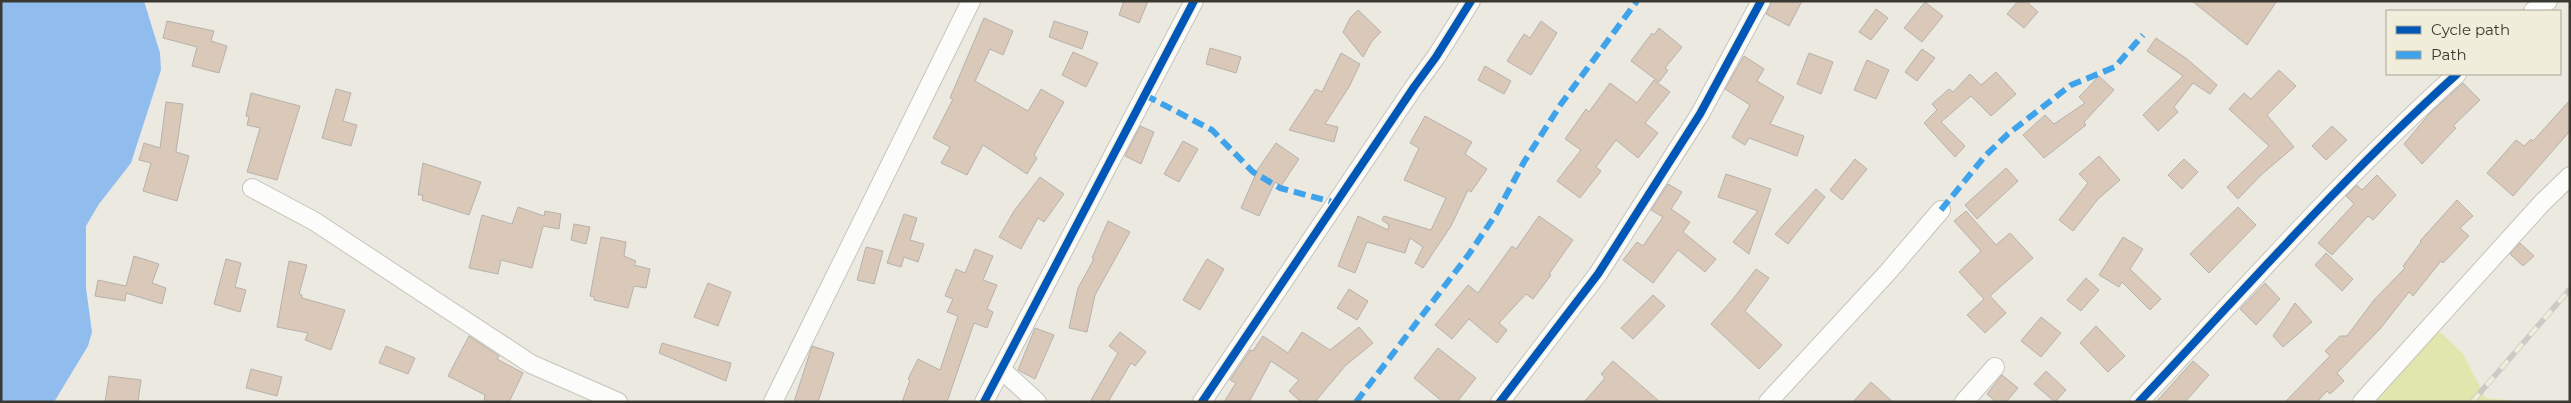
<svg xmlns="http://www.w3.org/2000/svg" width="2571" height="403" font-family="Montserrat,sans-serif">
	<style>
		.green { fill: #e1e6ae }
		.water { fill: #91bdee }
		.building { fill: #dac8b9; stroke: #b6b2ac }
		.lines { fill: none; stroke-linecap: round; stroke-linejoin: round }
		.street-casing { stroke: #c5c4bc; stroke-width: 20 }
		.street { stroke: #fcfcfa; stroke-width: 18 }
		.rail-casing { stroke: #cacac6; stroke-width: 5.5 }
		.rail { stroke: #f1eddb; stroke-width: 4; stroke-dasharray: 11; stroke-linecap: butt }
		.quiet { stroke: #3fa3eb; stroke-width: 6; stroke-dasharray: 12 6; stroke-linecap: butt }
		.cycleway-casing { stroke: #f1eddb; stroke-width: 11 }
		.cycleway { stroke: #0057b8; stroke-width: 8 }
	</style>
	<rect width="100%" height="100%" fill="#eceae0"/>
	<path class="green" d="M2430,318L2440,332L2463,354L2486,398L2525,402H2352L2388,366L2414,329Z"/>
	<path class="water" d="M1,1H144L160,53L161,70L131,163L99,204L86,226V288L92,332L88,346L54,402H1Z"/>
	<path class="building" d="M1124,1H1148L1139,23L1119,15Z
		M1772,1H1802L1789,26L1766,14Z
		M2018,1H2026L2038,12L2024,28L2007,14Z
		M2192,1H2277L2247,45Z
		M1925,2L1943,16L1922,42L1904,28Z
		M1876,9L1888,18L1871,40L1859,32Z
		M1358,10L1381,32L1372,41L1363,57L1343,32L1350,18Z
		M984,18L1013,31L1003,55L990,49L975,81L1028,111L1041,89L1064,102L1034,155L1037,158L1027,174L983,145L967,175L941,163L950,147L933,138L953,99L950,98Z
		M167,21L214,31L211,41L227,46L219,73L192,66L197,47L163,38Z
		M1054,21L1088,32L1082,49L1049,37Z
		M1541,21L1557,33L1531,75L1507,61L1524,34L1530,38Z
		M1659,28L1682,47L1665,68L1668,70L1659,82L1631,61L1652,33L1654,35Z
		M2156,38L2187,59L2217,85L2210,94L2193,83L2174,107L2178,112L2158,131L2143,115L2183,76L2147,51Z
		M1210,48L1241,57L1236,73L1206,64Z
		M1922,49L1935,58L1917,81L1905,72Z
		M1073,52L1098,63L1086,87L1062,75Z
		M1341,53L1360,64L1349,87L1325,124L1338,127L1334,142L1289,130L1316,89L1322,92Z
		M1809,53L1833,62L1821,94L1797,84Z
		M1744,56L1764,69L1757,81L1784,97L1770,124L1804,136L1797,156L1749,138L1745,145L1732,137L1750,105L1725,89Z
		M1867,60L1889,70L1876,99L1854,90Z
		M1485,66L1511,81L1504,94L1478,80Z
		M2279,70L2296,86L2267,115L2294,147L2261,175L2238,199L2227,187L2269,146L2229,109L2244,93L2251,99Z
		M1996,72L2016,94L1991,116L1971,96L1941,122L1965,146L1955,157L1924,123L1937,110L1932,104L1949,89L1953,92L1970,74L1981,85Z
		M2099,76L2114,90L2084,122L2086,125L2044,158L2023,135L2045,115L2054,124L2085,103L2079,97Z
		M1654,80L1670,92L1645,123L1658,133L1638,158L1616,140L1596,167L1601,171L1580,198L1557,181L1581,150L1565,139L1586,109L1589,112L1610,83L1637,103Z
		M2463,83L2480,100L2453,126L2456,128L2422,164L2404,144L2430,113Z
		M336,89L351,93L343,121L357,125L351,146L322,138Z
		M251,93L300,106L277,180L247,172L260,128L247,125L249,117L246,116Z
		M2570,100V131L2513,196L2487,173L2516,140L2524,146L2531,139L2533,141Z
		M166,102L183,104L176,152L189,156L177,201L143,191L151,163L139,160L144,143L160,148Z
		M1425,116L1472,142L1465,154L1487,169L1471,192L1468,190L1451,226L1423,268L1415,263L1423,247L1410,238L1405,253L1367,242L1355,273L1338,266L1358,216L1388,230L1389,225L1382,220L1384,216L1431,230L1446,198L1404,180L1419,148L1410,143Z
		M1140,126L1154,132L1141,164L1125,156Z
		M2332,126L2347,140L2326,160L2312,146Z
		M1183,141L1198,149L1179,182L1164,174Z
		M1276,143L1299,159L1281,186L1275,182L1259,216L1241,208L1258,169Z
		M2099,156L2120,180L2098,199L2073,231L2059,220L2088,183L2079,174Z
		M1855,159L1867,169L1842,200L1830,190Z
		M2184,159L2198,172L2182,189L2168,175Z
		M423,163L481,182L469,215L422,200L423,195H418Z
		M2006,168L2018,181L1977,219L1965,205Z
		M1726,174L1771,189L1749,254L1733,242L1758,211L1718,197Z
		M2377,175L2396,195L2373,220L2368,216L2332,255L2318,243L2354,204L2346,196L2357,185L2362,190Z
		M1040,177L1064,194L1044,222L1038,218L1021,249L999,237L1014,211Z
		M1668,184L1682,192L1671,209L1690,222L1683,232L1716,259L1705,272L1678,250L1653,283L1623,260L1637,242L1643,246L1663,217L1651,210Z
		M1816,189L1825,197L1788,244L1775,234Z
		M2457,200L2473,216L2460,228L2469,236L2443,263L2441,261L2413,296L2409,292L2380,329L2337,373L2344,381L2330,394L2327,391L2317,402H2285L2330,356L2325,351L2340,336H2347L2374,300L2405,268L2403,266L2421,242L2420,241Z
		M518,207L544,216L545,211L561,214L559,229L543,226L532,268L501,260L498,274L469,268L482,215L512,224Z
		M2238,207L2256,225L2209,273L2190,254Z
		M1966,211L1996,245L2010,233L2033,258L1990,296L2006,313L1985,333L1967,315L1984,299L1959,272L1981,251L1954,221Z
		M904,214L917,218L910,240L924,244L918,262L904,257L901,267L887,263Z
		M1539,216L1573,240L1549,274L1551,275L1533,299L1526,294L1499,323L1507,330L1497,343L1469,319L1452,339L1435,325L1468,285L1478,293L1512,246L1516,249Z
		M1108,221L1130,232L1095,295L1087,332L1069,328L1078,288L1094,259L1092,258Z
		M574,224L590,227L586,244L571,240Z
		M601,237L626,242L624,256L636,261L634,265L650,269L646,288L634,286L628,308L594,300V297L590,296Z
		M2123,237L2143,249L2130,269L2161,299L2150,310L2122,282L2119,287L2099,275Z
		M2520,243L2534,256L2523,266L2510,254Z
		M866,247L883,251L874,284L857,280Z
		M975,249L993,256L983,280L997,285L987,309L993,312L987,328L974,323L947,402H902L910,380L908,379L918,359L940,370L958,316L947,312L953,299L945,296L956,269L965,273Z
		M2326,253L2353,279L2342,291L2315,265Z
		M134,256L159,264L152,283L166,288L162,304L126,293L125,301L95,296L98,280L126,286Z
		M226,259L241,263L235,287L246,290L240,312L214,304Z
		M1207,259L1224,269L1200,310L1183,300Z
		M289,261L307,265L299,294L302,295V298L345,310L331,350L305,340L308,333L277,327Z
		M1756,269L1769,278L1745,311L1782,345L1759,369L1711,324L1733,299Z
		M2086,278L2099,290L2081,311L2067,300Z
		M708,283L731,292L718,326L694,317Z
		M2265,283L2280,299L2256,325L2240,309Z
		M1349,289L1368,301L1357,320L1337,308Z
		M1653,295L1665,306L1633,339L1621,328Z
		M2295,303L2312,322L2283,347L2273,336Z
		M2041,317L2061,333L2041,357L2021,341Z
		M2096,326L2125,356L2108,372L2080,343Z
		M1359,327L1373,343L1345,366L1315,402H1301L1289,391L1299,380L1271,361L1249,402H1224L1236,383L1230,380L1250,350L1253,351L1263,336L1288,353L1302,332L1330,350Z
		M1035,328L1054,335L1035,379L1018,370Z
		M1120,332L1146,352L1135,366L1131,363L1108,402H1090L1118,353L1109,346Z
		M469,336L499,356L497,359L523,373L509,402H484L485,395L448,376Z
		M662,343L731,363L726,381L659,353Z
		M386,346L415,358L408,374L379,363Z
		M812,346L834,353L818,402H794Z
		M1438,348L1476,378L1457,402H1443L1414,378Z
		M1613,361L1660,402H1584L1605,378L1601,374Z
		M2193,361L2209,375L2185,402H2156Z
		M251,369L282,377L277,396L246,388Z
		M2046,371L2066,390L2055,402L2034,384Z
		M2002,375L2018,388L2006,402H1996L1987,394Z
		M109,376L141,380L138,402H105Z
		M1871,382L1893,402H1853Z"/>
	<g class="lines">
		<g class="street-casing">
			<path id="street" d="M2533,11L2548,1
				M252,188L314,221L531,364L618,402
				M1002,370L1037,402
				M773,402L971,1
				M984,402L1194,1
				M1202,402L1414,87L1436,57L1471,1
				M1500,402L1598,274L1700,114L1761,1
				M1768,402L1888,272L1941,210
				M1964,402L1995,367
				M2139,402C2243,291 2344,176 2457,74
				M2362,402L2542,203L2570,176"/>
		</g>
		<use href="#street" class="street"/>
		<g class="rail-casing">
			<path id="rail" d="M2472,402L2570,289"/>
		</g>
		<use href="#rail" class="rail"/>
		<path class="quiet" d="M1145,95L1212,130L1253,172L1280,188L1336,203
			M1941,210L1985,156L2008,134L2071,85L2115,67L2143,35
			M1356,402L1469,254L1496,214L1524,162L1561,104L1637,1"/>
		<g class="cycleway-casing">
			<path id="cycleway" d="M984,402L1194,1
				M1202,402L1414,87L1436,57L1471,1
				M1500,402L1598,274L1700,114L1761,1
				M2139,402C2243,291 2344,176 2457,74"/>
		</g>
		<use href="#cycleway" class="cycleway"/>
	</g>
	<rect width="2571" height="403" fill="none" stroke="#393831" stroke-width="5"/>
	<rect x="2386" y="10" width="175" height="65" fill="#f1eddb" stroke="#a7a597"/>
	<rect x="2396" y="26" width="25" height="8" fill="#0057b8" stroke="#a7a597"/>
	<text x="2431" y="35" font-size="15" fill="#393831">Cycle path</text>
	<rect x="2396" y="51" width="25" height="8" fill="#3fa3eb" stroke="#a7a597"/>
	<text x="2431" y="60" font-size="15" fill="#393831">Path</text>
</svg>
